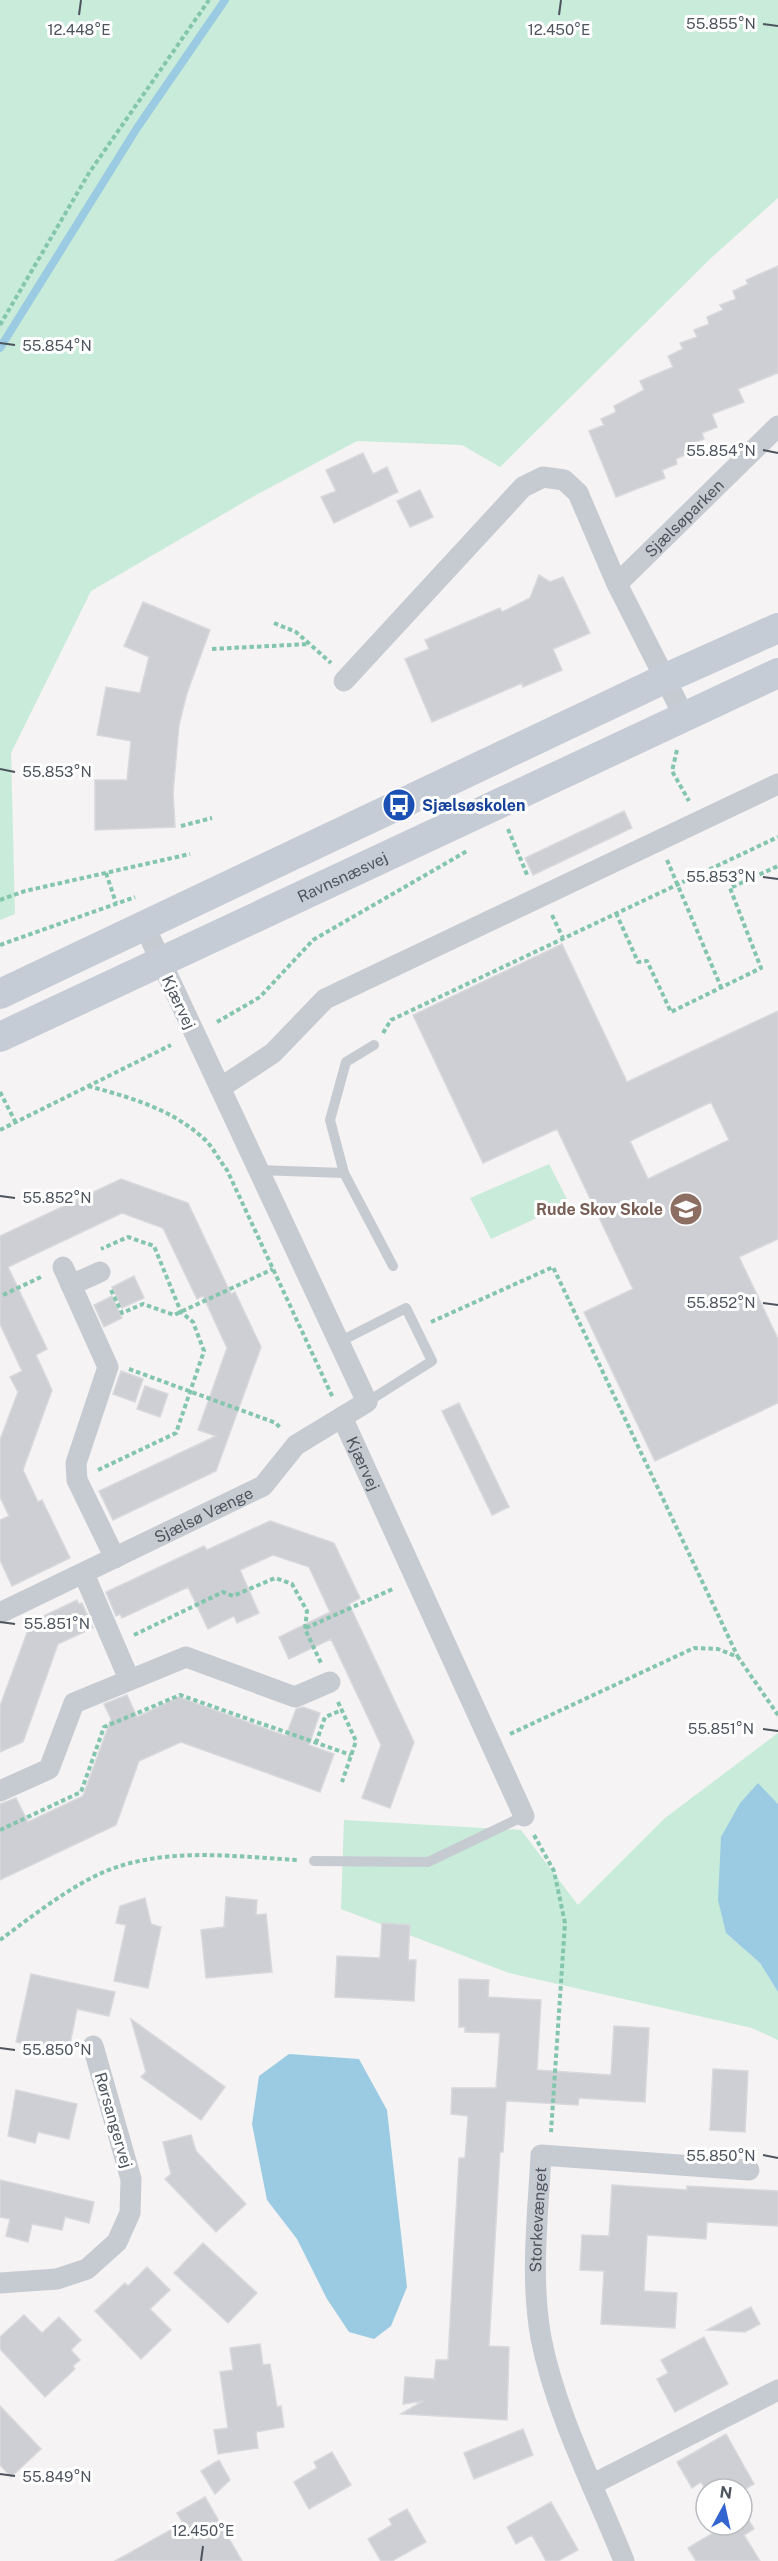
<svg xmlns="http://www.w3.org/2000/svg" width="778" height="2561" font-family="'Public Sans',sans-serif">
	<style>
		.green { fill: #c8ebda }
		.water { fill: #9bcbe2 }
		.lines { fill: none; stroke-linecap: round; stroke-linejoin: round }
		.stream { stroke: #9bcbe2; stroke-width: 8 }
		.building { fill: #cdcfd4; stroke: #d8d8dd; stroke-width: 1.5; fill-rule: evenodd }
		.path { stroke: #84c5ad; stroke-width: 4; stroke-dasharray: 4.5 3; stroke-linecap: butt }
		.service { stroke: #c6cbd2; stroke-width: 10 }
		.minor { stroke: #c6cbd2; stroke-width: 21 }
		.secondary { stroke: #c6ccd6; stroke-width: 30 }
		.ticks { fill: none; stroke: #4d545e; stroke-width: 2 }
		.labels { text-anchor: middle; stroke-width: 6; stroke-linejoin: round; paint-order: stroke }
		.street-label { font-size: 16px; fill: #4d545e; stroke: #fff }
		.transit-label { font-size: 16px; font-weight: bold; fill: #164399; stroke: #fff; text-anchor: start }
		.education-label { font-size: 16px; font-weight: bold; fill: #785e54; stroke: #fff; text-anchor: end }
		.ticks-label { font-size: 15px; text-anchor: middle; fill: #4d545e; stroke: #fff; stroke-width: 6; stroke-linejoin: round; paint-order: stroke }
	</style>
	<rect width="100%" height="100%" fill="#f5f3f3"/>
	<path class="green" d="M0,0H778V198L711,258L500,467L462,445L357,441L256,495L91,591L11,753L15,914L0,920Z
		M549,1164L569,1203L491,1239L470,1198Z
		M778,1733V1804L758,1783L726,1933L760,1963L778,1992V2040L752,2028L509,1973L341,1909L344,1820L521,1830L578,1905L665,1818Z"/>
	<path class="water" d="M758,1783L778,1804V1992L760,1963L726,1933L718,1900L721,1837L740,1803Z
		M289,2054L359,2059L387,2110L407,2287L391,2326L374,2339L349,2332L327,2299L297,2239L267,2200L252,2124L259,2076Z"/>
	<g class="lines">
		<path class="stream" d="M0,348L137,128L225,0"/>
	</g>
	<path class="building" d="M778,266V373L738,389L744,402L712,414L717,427L702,433L704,439L688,445L691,452L676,459L677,464L662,470L665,478L616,497L589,431L604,425L601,419L616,412L614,406L644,390L640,381L673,367L668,356L683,349L680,343L697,337L694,330L709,324L707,317L723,310L720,305L736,299L733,291L748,284L746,280Z
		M363,453L373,474L387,467L398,492L334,523L321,497L336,491L326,470Z
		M420,490L433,517L410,527L397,501Z
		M539,575L550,582L563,577L590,633L553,649L562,670L523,687L522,683L432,722L405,659L429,649L425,640L500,608L502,612L530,598Z
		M143,602L210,630L187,693L179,725L173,793L175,827L95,830V780H127L131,741L97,735L106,687L140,693L149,657L124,646Z
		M624,811L632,828L533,875L525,858Z
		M562,944L627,1082L778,1011V1239L739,1257L778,1339V1403L655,1461L584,1312L633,1289L557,1129L483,1163L413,1015ZM711,1102L729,1140L648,1179L630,1141Z
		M121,1179L188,1203L231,1294L235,1292L261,1347L216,1471L113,1520L99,1491L216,1436L198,1430L227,1348L203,1296L197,1299L163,1228L122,1213L8,1267L47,1349L36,1355L52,1390L23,1470L38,1502L42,1500L70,1558L12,1586L0,1560V1520L9,1516L0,1497V1440L18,1392L10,1377L22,1371L0,1324V1236Z
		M134,1276L144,1298L122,1308L112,1287Z
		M112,1296L122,1318L104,1327L94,1305Z
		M121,1371L143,1379L135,1402L113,1394Z
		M145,1386L168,1394L160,1417L137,1409Z
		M459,1403L509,1507L492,1515L442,1411Z
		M270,1521L334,1543L360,1598L349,1604L414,1742L390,1808L362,1798L381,1745L331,1639L289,1659L279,1637L330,1612L309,1567L273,1555L240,1570L259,1613L237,1623L234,1616L208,1629L188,1587L122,1618L120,1614L116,1616L106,1592L204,1546L207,1550Z
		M77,1600L79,1604L82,1603L93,1628L58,1644L23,1742L0,1752V1706L31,1622Z
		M127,1695L137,1717L179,1697L286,1736L296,1709L303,1707L320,1713L309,1745L334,1754L320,1792L181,1742L139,1761L116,1825L0,1880V1804L16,1798L28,1822L83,1796L111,1719L104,1704Z
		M226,1897L257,1900L256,1915L266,1914L272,1972L206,1978L201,1930L224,1927Z
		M145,1898L151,1924L161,1927L148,1988L114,1981L126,1925L116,1923L120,1906Z
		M382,1923L410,1925L408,1960H416L414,2001L335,1997L337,1956L380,1958Z
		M31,1974L115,1992L109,2016L77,2009L68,2054L16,2042Z
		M459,1979L489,1980L488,1997L541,2000L537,2070L611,2075L614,2026L649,2028L645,2102L579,2098L578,2105L506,2101L503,2152H500L489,2346L509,2347L507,2420L401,2414L423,2401L403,2404L405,2377L434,2379L436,2360H448L459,2158H465L468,2116L451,2114L452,2088H496L500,2033L465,2032V2027H459Z
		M131,2019L225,2087L201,2120L141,2077L146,2072Z
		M713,2069L748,2071L745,2132L710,2130Z
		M16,2090L77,2104L69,2139L38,2132L35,2143L8,2136Z
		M191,2135L196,2151L246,2204L216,2232L165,2179L171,2174L163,2142Z
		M0,2180L94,2202L89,2223L65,2217L62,2230L32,2224L28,2242L6,2236L10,2219L0,2217Z
		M612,2185L687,2190V2186L778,2191V2226L707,2222L706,2239L647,2235L644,2291L677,2293L675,2328L601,2324L604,2271L580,2270L582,2235L609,2236Z
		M203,2243L257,2293L228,2323L174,2273Z
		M147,2267L170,2290L150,2309L171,2330L141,2359L95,2311L125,2283L128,2286Z
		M751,2307L760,2324L745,2332L707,2330Z
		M24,2315L42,2333L59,2317L81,2340L71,2350L80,2360L73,2366L75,2369L45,2397L0,2349V2337Z
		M704,2337L728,2384L675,2412L657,2379L668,2373L661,2360Z
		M260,2344L263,2365L270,2364L277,2407L281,2406L284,2427L256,2432L258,2448L218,2454L214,2430L228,2428L220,2372L233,2370L230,2348Z
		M0,2406L41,2449L11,2477L0,2465Z
		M523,2429L533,2455L474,2479L464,2453Z
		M726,2434L754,2484L742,2491V2489L706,2490L701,2482L692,2488L677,2462Z
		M332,2452L351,2485L309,2509L294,2482L317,2468L314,2462Z
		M219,2460L230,2480L215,2494L201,2471Z
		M205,2497L242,2561H115L183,2523L177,2513Z
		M551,2502L578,2550L558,2561H546L532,2535L516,2544L507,2527Z
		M407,2509L426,2542L392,2561H381L368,2539L392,2525L389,2519Z
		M742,2509L754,2529L744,2535L760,2561H696L688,2548L726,2525H742Z"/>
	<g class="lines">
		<path class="path" d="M0,325L89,173L209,0
			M274,623L296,632L331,663
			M212,649L309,644
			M677,750L672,771L689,801
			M181,826L212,818
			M508,829L528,877
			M667,860L721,987
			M106,873L116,903
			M0,900L25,891L190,854
			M616,913L638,962L647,961L671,1012L761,968L730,888L778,866
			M552,915L563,938
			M0,945L135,897
			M217,1022L260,997L313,940L467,851
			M383,1033L391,1020L778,837
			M88,1086C129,1097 169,1108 202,1137C212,1145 219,1160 227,1170L333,1398
			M0,1092L16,1123
			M0,1130L171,1045
			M111,1290L122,1313L143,1304L174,1315L273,1269
			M3,1295L43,1276
			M431,1322L553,1267L738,1657
			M129,1369L276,1423L281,1429
			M98,1470L176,1433L204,1351L193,1322L181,1312L154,1246L128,1237L101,1249
			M306,1628L395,1588
			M134,1635L223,1592L233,1596L275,1578L292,1584L307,1611L305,1629L321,1663
			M338,1702L356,1741L342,1782
			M510,1734L694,1648L718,1649L738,1657L778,1715
			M316,1743L325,1717L342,1710
			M0,1830L81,1792L104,1727L180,1695L351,1755
			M534,1835L554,1871L565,1923L551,2132
			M0,1940C34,1915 80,1878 120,1866C177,1848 239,1857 298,1860"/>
		<path class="service" d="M374,1045L346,1062L330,1120L344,1173L393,1266
			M257,1170L344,1173
			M339,1342L406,1308L432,1361L367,1402
			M314,1861L428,1862L524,1816"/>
		<g class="minor">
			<path id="s1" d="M617,584L778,426"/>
			<path d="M344,681L523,487L543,477L564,480L578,493L617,584L684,716"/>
			<path d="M220,1088L273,1053L325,999L778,784"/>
			<path d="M63,1267L108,1367L76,1463L77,1480L115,1558"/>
			<path d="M71,1285L100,1272"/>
			<path id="s2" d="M342,1417L524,1816"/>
			<path d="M84,1574L129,1679"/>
			<path id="s3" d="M0,1613L263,1486L296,1445L367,1402L144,925"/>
			<path d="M0,1791L49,1769L74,1703L186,1657L295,1697L330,1682"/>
			<path d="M0,2283L57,2279L87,2269L117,2242L130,2213L131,2179L93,2046"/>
			<path d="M593,2484L778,2390"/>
			<path id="s4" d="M624,2561C595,2488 556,2415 541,2338C530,2278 538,2215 541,2155L749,2170"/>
		</g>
		<g class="secondary">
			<path d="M0,994L664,679L778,628"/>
			<path id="s5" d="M0,1037L778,673"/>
		</g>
	</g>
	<path class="ticks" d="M79,15L81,0M559,15L561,0M763,24L778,26M0,343L15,345M763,450L778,453M0,769L15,772M763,877L778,879M0,1196L15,1198M763,1303L778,1305M0,1622L15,1624M763,1729L778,1731M0,2048L15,2050M763,2155L778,2158M0,2474L15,2476M201,2561L203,2546"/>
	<defs>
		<g id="bus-disc" transform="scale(1.725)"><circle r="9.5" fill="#1a4fb4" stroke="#fff"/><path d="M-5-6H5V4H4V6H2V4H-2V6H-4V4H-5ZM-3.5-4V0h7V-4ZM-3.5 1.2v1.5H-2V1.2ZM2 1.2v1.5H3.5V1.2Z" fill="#fff"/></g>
		<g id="school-disc" transform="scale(1.725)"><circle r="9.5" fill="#8d6e63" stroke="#fff"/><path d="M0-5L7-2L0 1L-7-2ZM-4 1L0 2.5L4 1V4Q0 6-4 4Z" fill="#fff"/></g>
	</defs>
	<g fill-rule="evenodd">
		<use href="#bus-disc" x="399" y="805"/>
		<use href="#school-disc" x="686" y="1209"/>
	</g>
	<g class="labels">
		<g class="street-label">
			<text dy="6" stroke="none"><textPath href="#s1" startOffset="94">Sjælsøparken</textPath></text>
			<text dy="6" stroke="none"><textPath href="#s5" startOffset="378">Ravnsnæsvej</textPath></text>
			<text transform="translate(179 1002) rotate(65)" y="6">Kjærvej</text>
			<text dy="6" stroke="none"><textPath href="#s2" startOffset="51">Kjærvej</textPath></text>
			<text dy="6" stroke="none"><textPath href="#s3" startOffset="226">Sjælsø Vænge</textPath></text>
			<text transform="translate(114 2120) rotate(74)" y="6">Rørsangervej</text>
			<text dy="6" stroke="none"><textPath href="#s4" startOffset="357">Storkevænget</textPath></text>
		</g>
		<g class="transit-label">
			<text x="422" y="811">Sjælsøskolen</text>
		</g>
		<g class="education-label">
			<text x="663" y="1215">Rude Skov Skole</text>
		</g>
	</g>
	<g class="ticks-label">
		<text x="721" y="29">55.855°N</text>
		<text x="79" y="35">12.448°E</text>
		<text x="559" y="35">12.450°E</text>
		<text x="57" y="351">55.854°N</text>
		<text x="721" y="456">55.854°N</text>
		<text x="57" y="777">55.853°N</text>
		<text x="721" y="882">55.853°N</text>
		<text x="57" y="1203">55.852°N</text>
		<text x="721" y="1308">55.852°N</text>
		<text x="57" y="1629">55.851°N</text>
		<text x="721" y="1734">55.851°N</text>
		<text x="57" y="2055">55.850°N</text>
		<text x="721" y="2161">55.850°N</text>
		<text x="57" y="2482">55.849°N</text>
		<text x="203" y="2536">12.450°E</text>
	</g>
	<g transform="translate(724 2507) rotate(8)"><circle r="28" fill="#ffffff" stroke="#b8bbbf" stroke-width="1.5"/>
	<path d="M0-4.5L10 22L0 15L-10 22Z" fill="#3364cf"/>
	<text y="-9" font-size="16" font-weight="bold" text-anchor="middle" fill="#4d545e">N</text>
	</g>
</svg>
